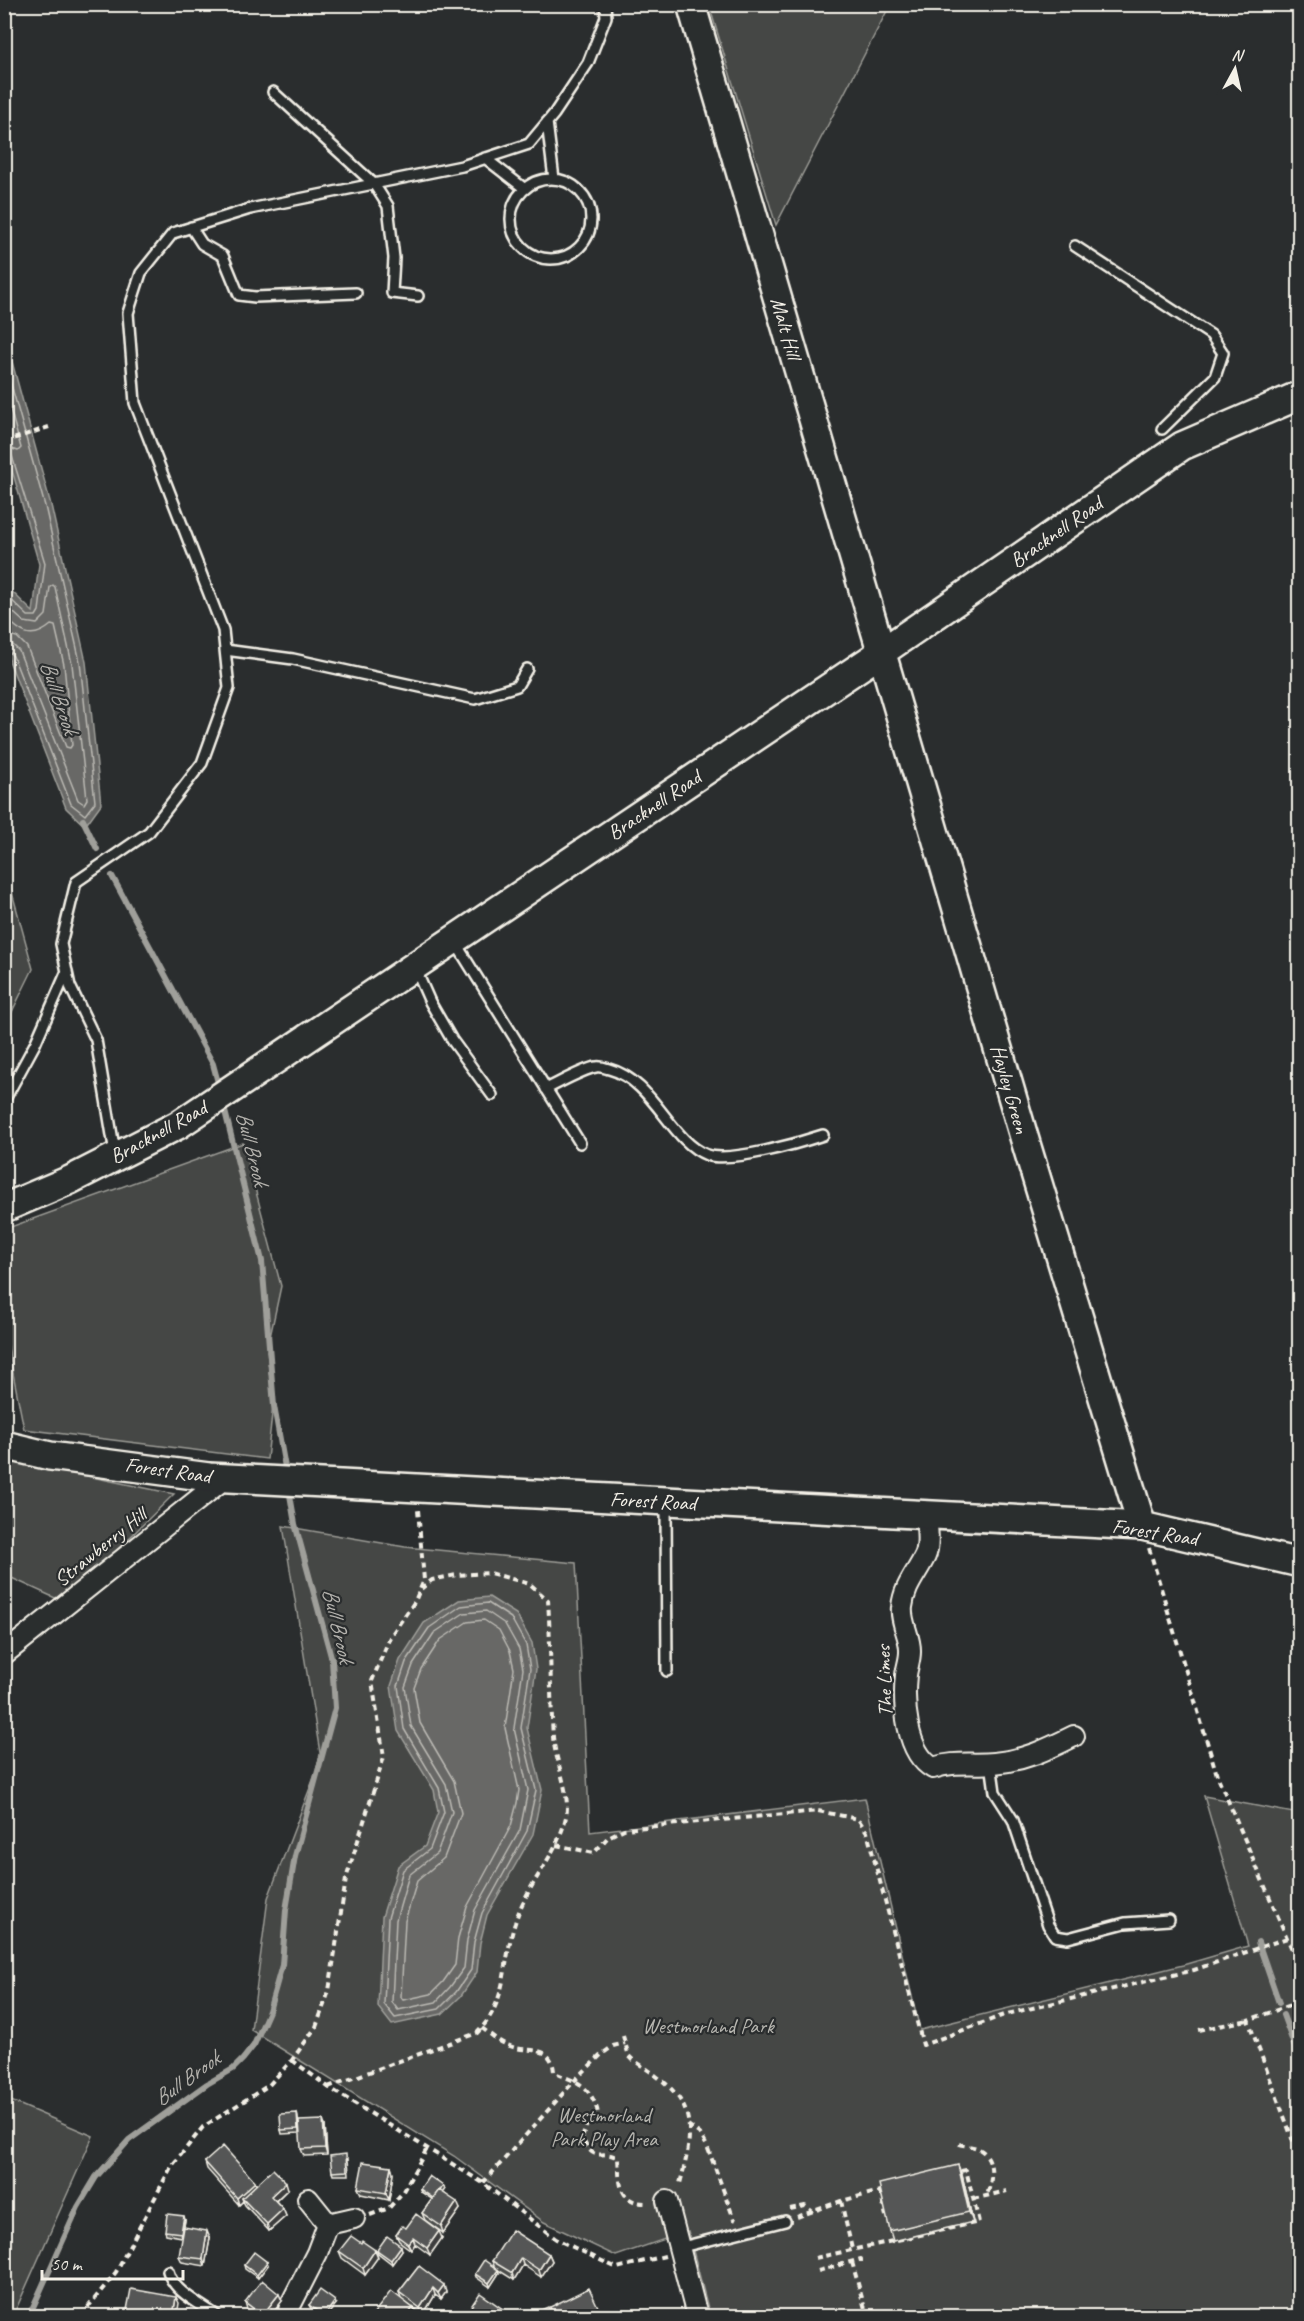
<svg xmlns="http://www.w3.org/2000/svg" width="1304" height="2321" font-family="Caveat,sans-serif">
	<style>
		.green { fill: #444645; stroke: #9c9c96; stroke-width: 1.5 }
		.water { fill: #676866; stroke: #9f9f9a; stroke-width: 1.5 }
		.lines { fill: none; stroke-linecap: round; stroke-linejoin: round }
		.shore { stroke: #bcbab4; stroke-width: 1.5 }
		.stream { stroke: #9f9f9a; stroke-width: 6 }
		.lane-casing { stroke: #f4f1e8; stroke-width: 14 }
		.street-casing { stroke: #f4f1e8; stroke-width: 24 }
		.secondary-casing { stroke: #f4f1e8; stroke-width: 32 }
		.path { stroke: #f4f1e8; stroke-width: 4; stroke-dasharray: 6 4.5; stroke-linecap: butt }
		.lane { stroke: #2a2d2e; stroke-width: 9 }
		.street { stroke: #2a2d2e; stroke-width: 20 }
		.secondary { stroke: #2a2d2e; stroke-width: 27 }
		.wall { fill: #494b4a; stroke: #f4f1e8; stroke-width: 1.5 }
		.shaded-wall { fill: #3c3d3c; stroke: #f4f1e8; stroke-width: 1.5 }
		.building { fill: #555756; stroke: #f4f1e8; stroke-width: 1.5 }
		.labels { text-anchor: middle; stroke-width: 4.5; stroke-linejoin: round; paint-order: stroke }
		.street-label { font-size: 21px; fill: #f4f1e8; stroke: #2a2d2e }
		.park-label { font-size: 21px; fill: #b6b5af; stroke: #2a2d2e }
		.water-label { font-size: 22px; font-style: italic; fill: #b5b3ae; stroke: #2a2d2e }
	</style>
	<rect width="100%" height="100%" fill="#2a2d2e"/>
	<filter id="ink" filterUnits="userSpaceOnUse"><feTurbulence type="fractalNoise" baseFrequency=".0167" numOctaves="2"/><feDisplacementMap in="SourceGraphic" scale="12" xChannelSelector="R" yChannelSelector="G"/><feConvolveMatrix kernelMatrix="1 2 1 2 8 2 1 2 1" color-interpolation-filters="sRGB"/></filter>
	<g filter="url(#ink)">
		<path class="green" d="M709,5H890L776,225Z
			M5,867L33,969L5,1026H4Z
			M243,1143L281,1286L267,1351L273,1405L267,1459L24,1429L5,1333V1229Z
			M5,1459L174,1494L64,1602L5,1575Z
			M283,1526L405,1547L576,1563L590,1832L865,1798L920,2030L1183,1965L1248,1946L1204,1796L1299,1814V2316H710L688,2231L616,2256L544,2222L454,2156L251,2030L268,1898L321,1759Z
			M4,2098L93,2136L13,2316H4Z"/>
		<path class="water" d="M5,336L51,505L86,662L101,804L85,826L66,808L5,650V585L33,612L39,564L14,477L5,453Z
			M489,1597L516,1614L532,1643L536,1669L527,1728L542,1790L533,1834L487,1915L480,1943L477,1972L461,1996L442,2014L392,2025L378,2007L382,1917L398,1866L425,1846L438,1812L434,1790L398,1731L391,1686L400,1660L424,1623L459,1600Z"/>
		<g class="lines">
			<path class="shore" d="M4,359L45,506L80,662L95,802L85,815L71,804L13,656L9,652L4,651
				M4,387L21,448L18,451L4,446
				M4,453L12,456L45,563L39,611L36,616H28L4,593
				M4,604L24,622L37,624L46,615L50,587L53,585L55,587L72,664L87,799L84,804L78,800L19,651L13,645L4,643
				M4,616C20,632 31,642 51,625L55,626L64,665L72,745L70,748L66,747L27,647L17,637L4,634
				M488,1603L511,1618L526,1645L530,1669L521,1728L536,1790L527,1831L482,1913L474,1942L471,1970L456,1992L439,2009L395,2018L384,2004L388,1918L403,1870L430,1849L444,1812L439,1788L404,1729L398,1686L406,1662L429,1628L461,1606Z
				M486,1611L505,1624L519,1649L523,1669L514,1728L528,1790L520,1830L475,1910L467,1940L464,1968L450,1987L436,2002L398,2010L392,2002L396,1920L409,1875L437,1853L452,1812L446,1784L411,1726L405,1687L413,1665L434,1633L464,1613Z
				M484,1620L499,1630L510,1651L514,1669L505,1728L519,1790L517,1803L511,1826L467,1907L458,1938L455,1965L443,1982L431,1994L403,2000L401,1997L405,1921L417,1881L444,1858L461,1813L454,1781L420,1723L414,1688L421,1669L440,1640L467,1622Z"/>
			<path class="stream" d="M83,820L97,849
				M112,876L213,1064L220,1090
				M223,1103L262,1261L274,1406L286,1473
				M1258,1942L1279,2003
				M1283,2015L1300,2061
				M29,2316L78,2207L96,2177L129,2140L207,2084L233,2069L243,2059L254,2045L269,2011L282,1965L286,1910L295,1856L335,1708L332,1660L295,1524L289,1489"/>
			<g class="lane-casing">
				<path id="lane" d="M273,92L374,184L388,206L394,258L392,293L418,296
					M547,122L554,179
					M485,158L525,189
					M511 219a40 40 0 1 1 80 0a40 40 0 1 1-80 0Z
					M191,227L202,244L223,256L239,295L255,297L356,293
					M1075,246L1211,335L1223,353L1215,377L1162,429
					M225,650L293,659L475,699L517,686L527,669
					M455,942L580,1143
					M415,968L430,1002L452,1040L492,1095
					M546,1089C559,1083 583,1069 596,1067C600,1066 606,1068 609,1069C654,1081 670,1141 707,1155C731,1163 799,1143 823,1135
					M4,1101L35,1044L67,971
					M115,1153L96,1040L70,986L61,944L76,882L149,832L202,763L229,688L223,630L135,403L128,313L141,273L173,233L250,209L462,166L529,144L554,114L588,63L606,17L605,4
					M666,1505L667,1671
					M991,1763L995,1792L1013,1820L1048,1925L1055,1936L1068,1938L1125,1923L1169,1920
					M678,2248L785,2221
					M168,2271C173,2292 201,2304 217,2316"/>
			</g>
			<g class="street-casing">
				<path id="street" d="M926,1515C927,1527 930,1545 925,1556C917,1573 904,1586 902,1607C900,1622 911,1637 910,1652C910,1660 907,1667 906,1675C903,1703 906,1753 933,1768C953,1761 972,1765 994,1763C1025,1760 1046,1750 1074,1736
					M4,1654L225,1478
					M308,2199L328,2224L354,2218
					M667,2201L697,2316
					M288,2316L290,2306L317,2253L328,2224"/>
			</g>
			<g class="secondary-casing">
				<path id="secondary" d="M691,4L1024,1137L1142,1526
					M4,1208L70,1180L178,1125L882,652L1182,446L1300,395
					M4,1445L50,1456L209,1477L1142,1526L1300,1563"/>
			</g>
			<path class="path" d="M4,442L49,427
				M1149,1548L1217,1775L1300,1968
				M556,1845L594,1853L608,1837L624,1829L818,1811L858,1819L867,1832L923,2045L1007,2014L1194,1970L1287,1938
				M1300,2002L1248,2020L1300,2159
				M482,2028C490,2034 500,2043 510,2046C529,2054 552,2043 554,2072C560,2076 566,2077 572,2080C586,2085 596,2100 598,2114L587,2124L582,2138C595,2165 600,2148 618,2158C620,2184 618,2204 649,2203
				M1199,2030L1248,2020
				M623,2036L629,2056L633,2060C694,2098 698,2119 679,2187
				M292,2060L328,2087L483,2183L556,2239L617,2268L665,2256
				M328,2087L477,2033C509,2000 502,1963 515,1923C526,1885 557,1856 566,1817C571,1794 555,1760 553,1737C550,1691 551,1646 548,1600L530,1584L490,1573L456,1575L432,1580L421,1589
				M688,2125L700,2134L707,2146L734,2219L736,2220
				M959,2144C965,2146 974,2146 979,2149C996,2158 992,2181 987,2195
				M483,2183L575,2080L602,2054L613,2046L625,2043
				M880,2191L886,2216
				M973,2199L1007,2191
				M841,2201L852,2249
				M790,2209L805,2206L813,2212
				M370,2215L389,2208L402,2193L428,2147
				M797,2217L841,2201L884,2190
				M815,2258L979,2222L966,2170L955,2172
				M852,2262L867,2316
				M818,2271L861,2259V2262
				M81,2316L116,2272L171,2167L203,2127L269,2085L292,2060L316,2027L329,1991L346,1879L384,1757L372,1681L390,1637L415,1601L424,1580L418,1510"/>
			<use href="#lane" class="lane"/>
			<use href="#street" class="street"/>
			<use href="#secondary" class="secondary"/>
		</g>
		<path class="wall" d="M297,2113L298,2117L299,2133L282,2134L281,2130Z
			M325,2126L327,2155L304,2156L301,2149Z
			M348,2158L349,2175H333L332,2172Z
			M205,2162L255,2182L256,2185L288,2189L276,2201L283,2209L286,2216L269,2231L245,2205L243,2201L239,2205L207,2169Z
			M391,2166L393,2173L389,2200L361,2194L358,2188Z
			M962,2175L973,2222L893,2241L890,2231Z
			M443,2186L445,2189L443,2192L460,2209L443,2233L425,2220L422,2213L432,2199L421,2192L420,2189Z
			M185,2220L182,2237L166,2234L165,2231Z
			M406,2228L442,2238L430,2255L415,2244L411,2250L399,2241L396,2235Z
			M210,2238L205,2266L182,2262L179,2256Z
			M361,2243L375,2250L378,2257L365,2275L342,2258L339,2251Z
			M377,2250H402L392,2264L378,2253Z
			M549,2254L552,2261L541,2277L523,2265L514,2280L495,2268L492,2261Z
			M267,2262L268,2265L258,2278L245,2269L244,2265Z
			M419,2266L446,2292L441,2299L435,2295L423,2315L414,2308L416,2314L414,2316H376L374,2313L401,2299L399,2292Z
			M499,2273L490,2287L476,2277L475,2274Z
			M282,2301L272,2314L273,2316H257L247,2309L245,2302Z
			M336,2304L322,2316L311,2309L309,2305Z
			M550,2307L599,2309L601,2316H554Z
			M468,2311L506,2316H470Z"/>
		<path class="shaded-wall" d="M323,2120L325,2126L327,2155L325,2148Z
			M958,2165L962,2175L973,2222L969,2212Z
			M391,2166L393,2173L389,2200L386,2193Z
			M255,2182L258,2189L242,2198L243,2201L239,2205L237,2198Z
			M286,2182L288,2189L273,2203L271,2196Z
			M457,2202L460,2209L443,2233L441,2226Z
			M283,2209L286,2216L269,2231L267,2224Z
			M184,2216L185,2220L182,2237L181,2233Z
			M207,2231L210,2238L205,2266L203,2259Z
			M439,2231L442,2238L430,2255L427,2248Z
			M413,2238L415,2244L411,2250L408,2244Z
			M401,2246L402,2250L392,2264L391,2260Z
			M375,2250L378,2257L365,2275L363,2268Z
			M549,2254L552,2261L541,2277L539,2270Z
			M521,2258L523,2265L514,2280L512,2273Z
			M267,2262L268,2265L258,2278L257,2275Z
			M498,2270L499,2273L490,2287L489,2283Z
			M444,2285L446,2292L441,2299L438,2293Z
			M433,2288L435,2295L423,2315L420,2308Z
			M279,2294L282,2301L272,2314L273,2316H265L268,2308Z
			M176,2297L179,2303L177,2316H173Z
			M335,2301L336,2304L327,2316H324Z
			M413,2308L416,2314L414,2316H407Z
			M504,2310L506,2316H499Z"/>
		<path class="building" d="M297,2113L298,2129L281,2130L280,2114Z
			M323,2120L325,2148L301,2149L299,2121Z
			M223,2146L255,2182L237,2198L205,2162Z
			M346,2154L347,2171L332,2172L330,2156Z
			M363,2162L391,2166L386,2193L358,2188Z
			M958,2165L969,2212L890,2231L879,2184Z
			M273,2169L286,2182L271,2196L283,2209L267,2224L242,2198Z
			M429,2176L443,2186L440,2191L439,2190L433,2198L420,2189Z
			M439,2190L457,2202L441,2226L422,2213Z
			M167,2214L184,2216L181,2233L165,2231Z
			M416,2214L439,2231L427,2248L413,2238L408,2244L396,2235L402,2226L406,2228Z
			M184,2227L207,2231L203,2259L179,2256Z
			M512,2230L549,2254L539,2270L521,2258L512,2273L492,2261Z
			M351,2236L361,2243L362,2241L375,2250L363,2268L339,2251Z
			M387,2236L401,2246L391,2260L377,2250Z
			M254,2252L267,2262L257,2275L244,2265Z
			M484,2260L498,2270L489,2283L475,2274Z
			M419,2266L444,2285L438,2293L433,2288L420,2308L399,2292Z
			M262,2280L279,2294L268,2308L270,2310L265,2316H263L245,2302Z
			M589,2288L599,2309L583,2316H554L550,2307Z
			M131,2289L176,2297L173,2316H133L126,2315Z
			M320,2290L335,2301L325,2315L323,2314V2315L309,2305Z
			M391,2291L413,2308L407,2316H379L374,2313Z
			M480,2293L504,2310L499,2316H476L468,2311Z
			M548,2307L552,2316H533L532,2314Z
			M182,2313L199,2315V2316H181Z"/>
	</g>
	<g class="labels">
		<g class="street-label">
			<text transform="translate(786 328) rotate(74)" y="7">Malt Hill</text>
			<text transform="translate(1056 532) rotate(-35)" y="7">Bracknell Road</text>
			<text transform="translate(654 805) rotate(-34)" y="7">Bracknell Road</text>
			<text transform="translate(1010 1089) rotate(74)" y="7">Hayley Green</text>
			<text transform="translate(158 1132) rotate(-29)" y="7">Bracknell Road</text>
			<text transform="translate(168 1470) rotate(8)" y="7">Forest Road</text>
			<text transform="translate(653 1501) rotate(3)" y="7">Forest Road</text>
			<text transform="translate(1155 1532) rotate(9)" y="7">Forest Road</text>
			<text transform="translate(100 1547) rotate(-39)" y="7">Strawberry Hill</text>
			<text transform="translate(884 1681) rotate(-92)" y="7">The Limes</text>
		</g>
		<g class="park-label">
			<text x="708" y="2033">Westmorland Park</text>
			<text x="604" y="2122">Westmorland<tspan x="604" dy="24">Park Play Area</tspan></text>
		</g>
		<g class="water-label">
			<text transform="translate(60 697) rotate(71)" y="8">Bull Brook</text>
			<text transform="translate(253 1148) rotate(76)" y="8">Bull Brook</text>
			<text transform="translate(339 1625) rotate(77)" y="8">Bull Brook</text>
			<text transform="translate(186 2078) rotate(-36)" y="8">Bull Brook</text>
		</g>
	</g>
	<rect width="1304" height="2321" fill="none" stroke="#2a2d2e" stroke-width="24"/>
	<rect x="12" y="12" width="1280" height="2297" fill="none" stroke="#f4f1e8" stroke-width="2" filter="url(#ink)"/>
	<g transform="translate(1235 69) rotate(8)" stroke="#2a2d2e" stroke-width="4.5" paint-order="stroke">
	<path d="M0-4.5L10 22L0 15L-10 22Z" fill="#f4f1e8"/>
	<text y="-9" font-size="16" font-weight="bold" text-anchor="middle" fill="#f4f1e8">N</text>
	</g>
	<path d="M42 2270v9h141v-9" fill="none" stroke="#f4f1e8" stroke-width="3"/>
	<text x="51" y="2270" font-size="18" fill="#f4f1e8" stroke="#2a2d2e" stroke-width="4.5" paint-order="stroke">50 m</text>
</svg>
